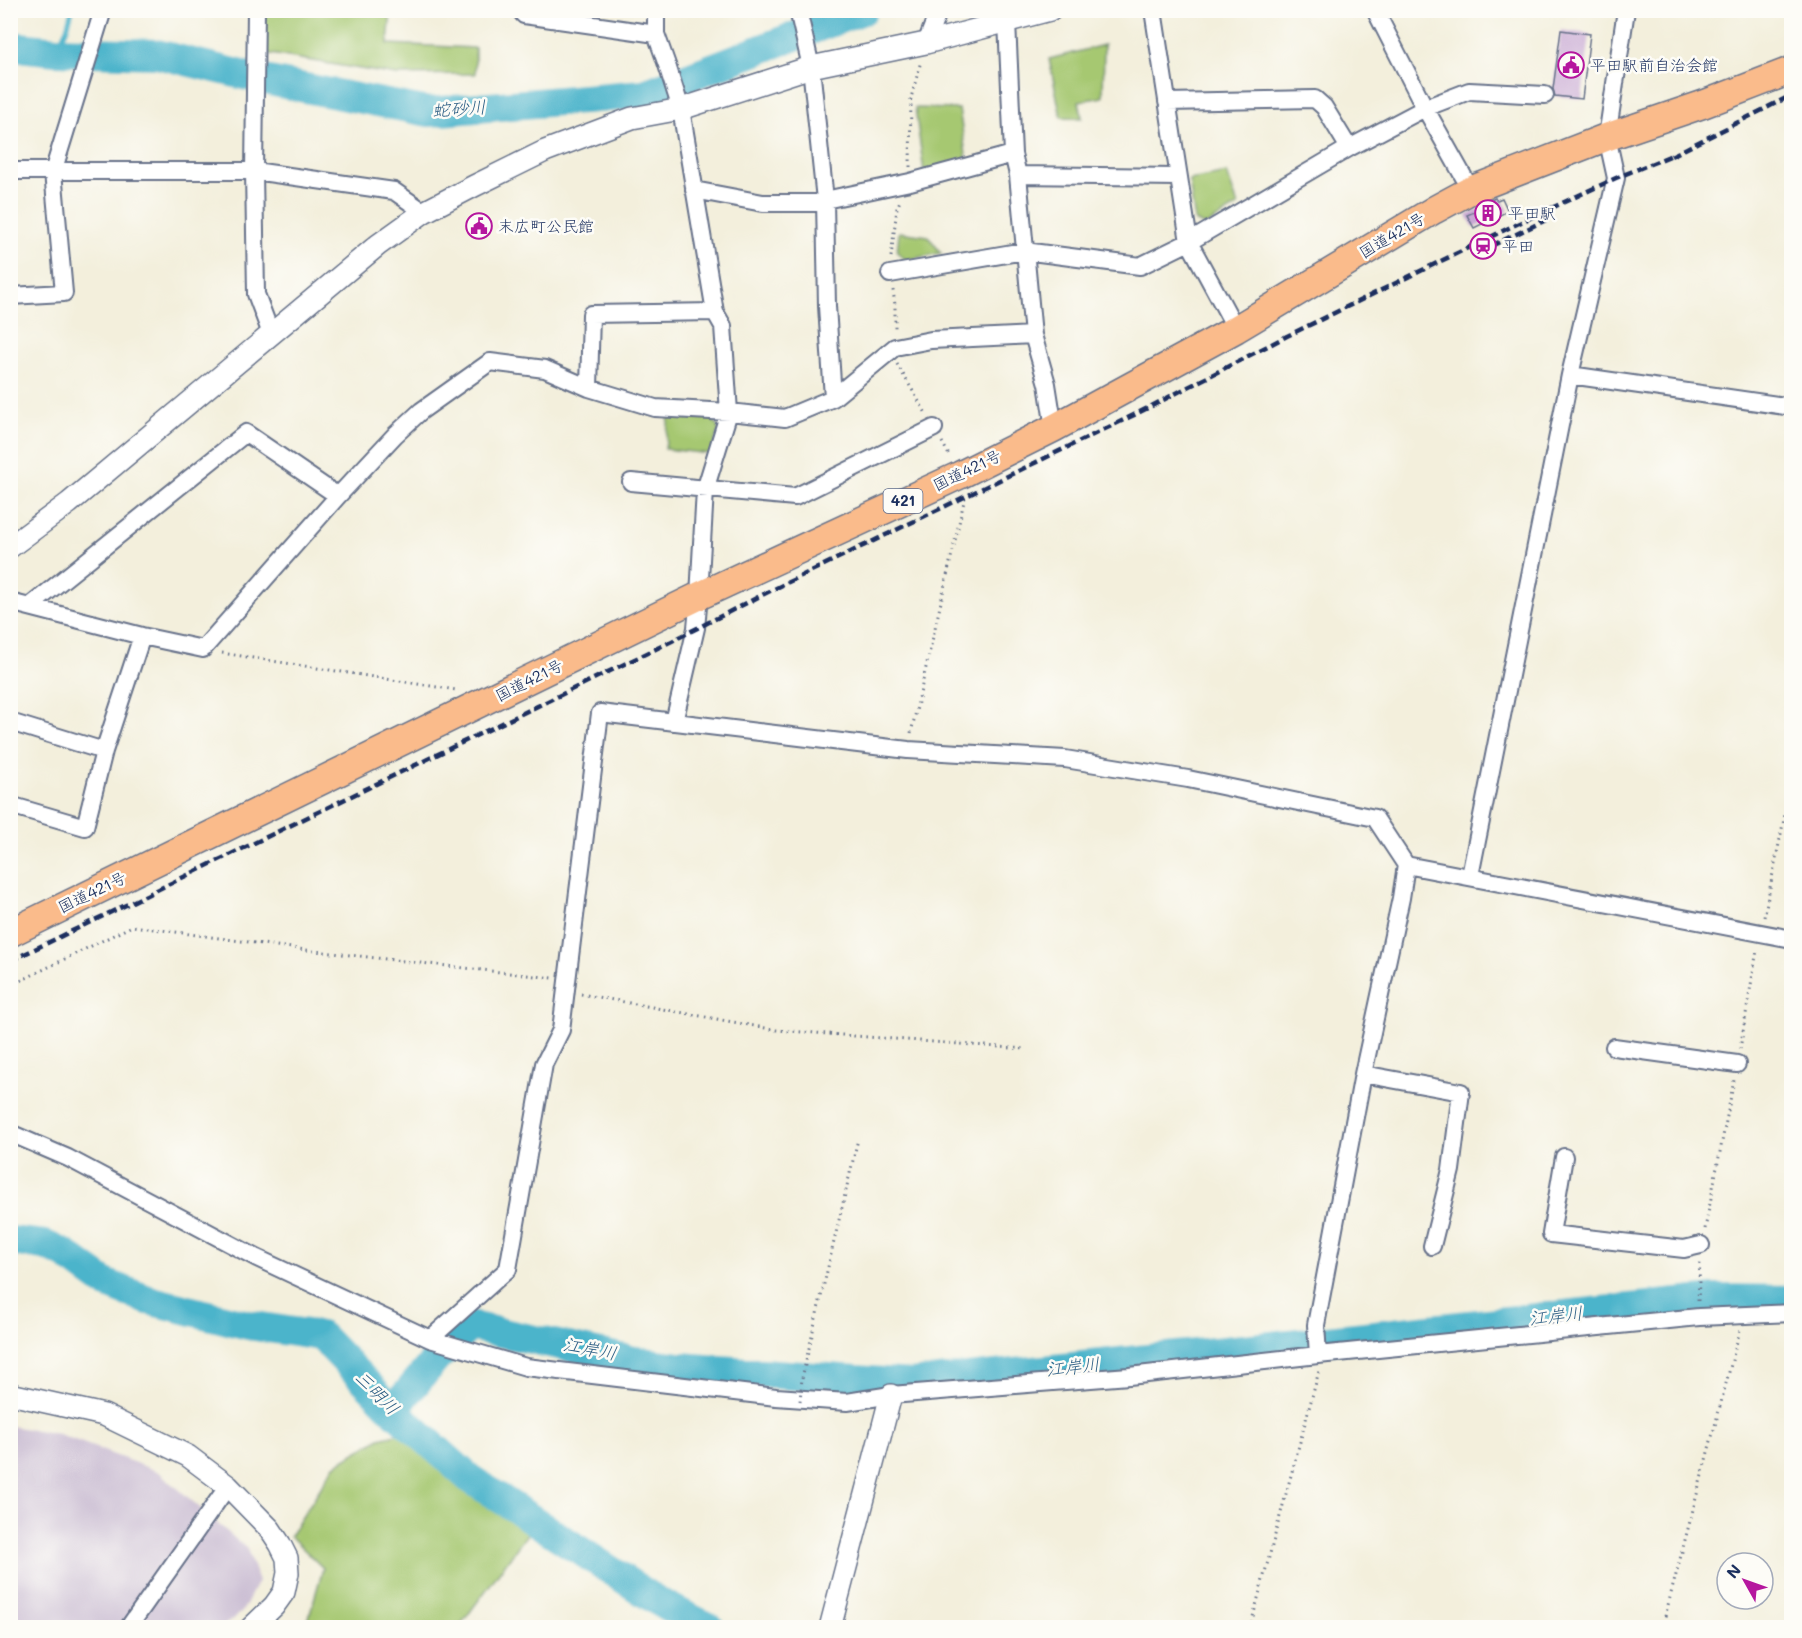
<svg xmlns="http://www.w3.org/2000/svg" width="1802" height="1638" font-family="Mali,'Klee One',sans-serif">
	<style>
		.industrial { fill: #ccbfd4 }
		.green { fill: #a6c871; stroke: #607c68; stroke-width: 1.5 }
		.lines { fill: none; stroke-linecap: round; stroke-linejoin: round }
		.stream { stroke: #4cb4cb; stroke-width: 5 }
		.river { stroke: #4cb4cb; stroke-width: 30 }
		.building { fill: #c5a4d2 }
		.minor-casing { stroke: #67728a; stroke-width: 20 }
		.tertiary-casing { stroke: #67728a; stroke-width: 24 }
		.trunk-casing { stroke: #67728a; stroke-width: 30 }
		.path { stroke: #67728a; stroke-width: 3; stroke-dasharray: 1.5 4.5; stroke-linecap: butt }
		.minor { stroke: #fff; stroke-width: 16 }
		.tertiary { stroke: #fff; stroke-width: 21 }
		.trunk { stroke: #fabb8b; stroke-width: 27 }
		.rail { stroke: #1b2f5e; stroke-width: 4.5; stroke-dasharray: 9 4.5; stroke-linecap: butt }
		.path-bridge { stroke: #67728a; stroke-width: 3; stroke-dasharray: 1.5 4.5; stroke-linecap: butt }
		.labels { text-anchor: middle; stroke-width: 5; stroke-linejoin: round; paint-order: stroke }
		.shield { fill: #fdfcf7; stroke: #5f6c8c; stroke-width: 1.5 }
		.shield-label { font-size: 15px; font-weight: bold; fill: #1b2f5e }
		.poi-label { font-size: 16px; fill: #1b2f5e; stroke: #fdfcf7; text-anchor: start }
		.street-label { font-size: 16px; fill: #1b2f5e; stroke: #fdfcf7 }
		.water-label { font-size: 18px; font-style: italic; fill: #2c5e84; stroke: #fdfcf7 }
	</style>
	<rect width="100%" height="100%" fill="#fdfcf7"/>
	<filter id="ink" filterUnits="userSpaceOnUse"><feTurbulence type="fractalNoise" baseFrequency=".0167" numOctaves="2"/><feDisplacementMap in="SourceGraphic" scale="12" xChannelSelector="R" yChannelSelector="G"/><feConvolveMatrix kernelMatrix="1 2 1 2 8 2 1 2 1" color-interpolation-filters="sRGB"/></filter>
	<filter id="wash" filterUnits="userSpaceOnUse"><feTurbulence type="fractalNoise" baseFrequency=".008" numOctaves="4" result="noise"/><feDisplacementMap in="SourceGraphic" scale="24" xChannelSelector="R" yChannelSelector="G"/><feGaussianBlur stdDeviation="1.35" result="paint"/><feColorMatrix in="noise" values="0 0 0 0 0 0 0 0 0 0 0 0 0 0 0 0 0 1.4 0 .05"/><feComposite in="paint" operator="in"/></filter>
	<g filter="url(#wash)">
		<rect width="100%" height="100%" fill="#f3efdc"/>
		<path class="industrial" d="M10,1426L59,1434L159,1472L247,1549L258,1581L242,1612L222,1627H11Z"/>
		<path class="green" d="M264,11H391L388,44L475,48V74L396,75L265,53Z
			M1104,45L1103,97L1079,101L1082,118L1061,117L1049,59Z
			M915,108L959,109L967,161L924,172Z
			M1227,173L1238,206L1205,226L1195,221L1189,180Z
			M899,232L928,236L941,253L906,260L897,252Z
			M669,417L712,418L719,429L711,454L665,449Z
			M407,1431L467,1483L533,1526L459,1627H301L308,1621L323,1568L290,1536L335,1465L380,1438Z"/>
		<g class="lines">
			<path class="stream" d="M56,51L67,28L72,10"/>
			<path class="river" d="M10,46L56,51L157,54L264,80L429,112L644,94L863,10
				M10,1241L45,1245L65,1254L105,1283L148,1300L248,1325L321,1336L393,1410L469,1478L659,1602L710,1628
				M393,1410L436,1359L470,1326L629,1360L680,1367L911,1384L1715,1299L1792,1300"/>
		</g>
		<g id="blocks">
			<path class="building" d="M1561,30L1590,34L1582,99L1555,96L1553,89Z
				M1495,198L1497,200L1502,198L1508,211L1474,228L1467,215L1483,208L1481,205Z"/>
		</g>
	</g>
	<g filter="url(#ink)">
		<use href="#blocks" fill-opacity="0" stroke="#67728a" stroke-width="1.5"/>
		<g class="lines">
			<g class="minor-casing">
				<path id="minor" d="M256,10L254,171L256,294L271,334
					M520,10L524,15L656,34
					M656,10V34L667,65L681,109L715,312L723,326L729,412L705,490L699,596L696,628L674,722
					M798,10L811,67L825,200L827,306L833,398
					M1153,10L1189,242L1236,329
					M1375,10L1425,108L1471,190
					M1007,22L1013,154L1018,175L1033,335L1047,384L1054,428
					M926,43L939,10
					M1167,102L1315,99L1324,107L1349,148
					M10,171H254L394,191L424,212
					M1018,175L1178,177
					M694,190L763,203H825
					M825,200L910,182L1013,154
					M890,274L1024,251L1140,266L1189,242L1349,148L1425,108L1469,91L1545,95
					M10,296L64,293L53,172L103,10
					M1570,375L1792,407
					M589,388L591,314L715,312
					M631,482L795,497L934,428
					M10,602L142,636L203,649L338,496L395,435L421,411L490,362L545,369L589,388L655,408L729,412L785,418L833,398L895,347L931,340L1033,335
					M29,607L246,433L338,496
					M10,722L104,751
					M10,805L85,827L104,751L142,636
					M1406,865L1792,939
					M1470,876L1570,375L1616,178L1607,137L1626,10
					M1614,1047L1737,1064
					M1363,1074L1461,1092L1451,1170L1432,1246
					M10,1133L68,1158L257,1258L430,1339L526,1367L776,1397L847,1402L891,1395L1129,1376L1318,1355L1699,1317L1792,1313
					M1564,1157L1551,1234L1684,1249L1701,1245
					M430,1339L508,1269L544,1064L561,1030L600,713L908,750L1065,759L1188,779L1375,818L1406,865L1401,898L1363,1074L1316,1325L1318,1355
					M128,1628L228,1486"/>
			</g>
			<g class="tertiary-casing">
				<path id="tertiary" d="M10,547L69,503L378,245L424,212L474,186L545,151L632,118L681,109L811,67L926,43L1050,10
					M10,1394L104,1415L188,1456L228,1486L270,1529L280,1544L287,1558L288,1573L284,1592L274,1606L251,1628
					M830,1628L891,1395"/>
			</g>
			<g class="trunk-casing">
				<path id="trunk" d="M10,933L699,596L960,475L1054,428L1236,329L1434,210L1471,190L1607,137L1704,104L1792,70"/>
			</g>
			<path class="path" d="M910,167L911,98L921,61
				M891,257L897,208L900,201
				M893,290L895,305V331
				M897,364L927,415
				M942,442L950,457
				M222,653L456,690
				M911,733L965,497
				M1764,917L1792,780
				M10,986L132,926L306,950L553,978
				M581,994L776,1030L1025,1049
				M1740,1049L1757,950
				M1705,1229L1734,1080
				M1698,1301L1700,1262
				M802,1378L858,1139
				M1250,1628L1319,1371
				M1662,1628L1740,1330"/>
			<use href="#minor" class="minor"/>
			<use href="#tertiary" class="tertiary"/>
			<use href="#trunk" class="trunk"/>
			<path class="rail" d="M1671,156L1792,95
				M1491,246L1548,219
				M10,961L672,641L772,590L1136,414L1287,336L1517,224L1616,178L1677,153"/>
			<path class="path-bridge" d="M800,1401L802,1378"/>
		</g>
	</g>
	<defs>
		<g id="civic-ring" transform="scale(1.35)"><circle r="9.5" fill="#fdfcf7" stroke="#b5179e" stroke-width="1.5"/><path d="M-.6-6.5H3V-4.5H.6V-3L4-1V1h2V6H-6V1h2V-1L-.6-3ZM-1.2 2.5V6h2.4V2.5Z" fill="#b5179e"/></g>
		<g id="building-ring" transform="scale(1.35)"><circle r="9.5" fill="#fdfcf7" stroke="#b5179e" stroke-width="1.5"/><path d="M-4-6H4V6H1V3H-1V6H-4ZM-2.5-4.3h1.7v1.8h-1.7ZM.8-4.3h1.7v1.8H.8ZM-2.5-1h1.7V.8h-1.7ZM.8-1h1.7V.8H.8Z" fill="#b5179e"/></g>
		<g id="station-ring" transform="scale(1.35)"><circle r="9.5" fill="#fdfcf7" stroke="#b5179e" stroke-width="1.5"/><path d="M-3-6H3Q5-6 5-4V2Q5 4 3 4L4.5 6H3L1.5 4h-3L-3 6H-4.5L-3 4Q-5 4-5 2V-4Q-5-6-3-6ZM-3.5-4v3h7v-3ZM-3.5 1v1.5H-2V1ZM2 1v1.5H3.5V1Z" fill="#b5179e"/></g>
	</defs>
	<g fill-rule="evenodd">
		<use href="#civic-ring" x="1571" y="65"/>
		<use href="#building-ring" x="1488" y="213"/>
		<use href="#civic-ring" x="479" y="226"/>
		<use href="#station-ring" x="1483" y="246"/>
	</g>
	<g class="labels">
		<rect class="shield" x="883.5" y="489" width="39" height="24" rx="4.5"/>
		<g class="shield-label">
			<text x="903" y="506">421</text>
		</g>
		<g class="poi-label">
			<text x="1590" y="71">平田駅前自治会館</text>
			<text x="1508" y="219">平田駅</text>
			<text x="498" y="232">末広町公民館</text>
			<text x="1502" y="252">平田</text>
		</g>
		<g class="street-label">
			<text transform="translate(1392 235) rotate(-31)" y="6">国道421号</text>
			<text transform="translate(967 470) rotate(-26)" y="6">国道421号</text>
			<text transform="translate(529 680) rotate(-27)" y="6">国道421号</text>
			<text transform="translate(92 892) rotate(-26)" y="6">国道421号</text>
		</g>
		<g class="water-label">
			<text transform="translate(459 109) rotate(-4)" y="6">蛇砂川</text>
			<text transform="translate(1556 1316) rotate(-6)" y="6">江岸川</text>
			<text transform="translate(590 1349) rotate(11)" y="6">江岸川</text>
			<text transform="translate(1073 1367) rotate(-6)" y="6">江岸川</text>
			<text transform="translate(377 1393) rotate(45)" y="6">三明川</text>
		</g>
	</g>
	<rect width="1802" height="1638" fill="none" stroke="#fdfcf7" stroke-width="36"/>
	<g transform="translate(1745 1581) rotate(310)"><circle r="28" fill="#fdfcf7" stroke="#a3aaba" stroke-width="1.5"/>
	<path d="M0-4.5L10 22L0 15L-10 22Z" fill="#b5179e"/>
	<text y="-9" font-size="16" font-weight="bold" text-anchor="middle" fill="#1b2f5e">N</text>
	</g>
</svg>
